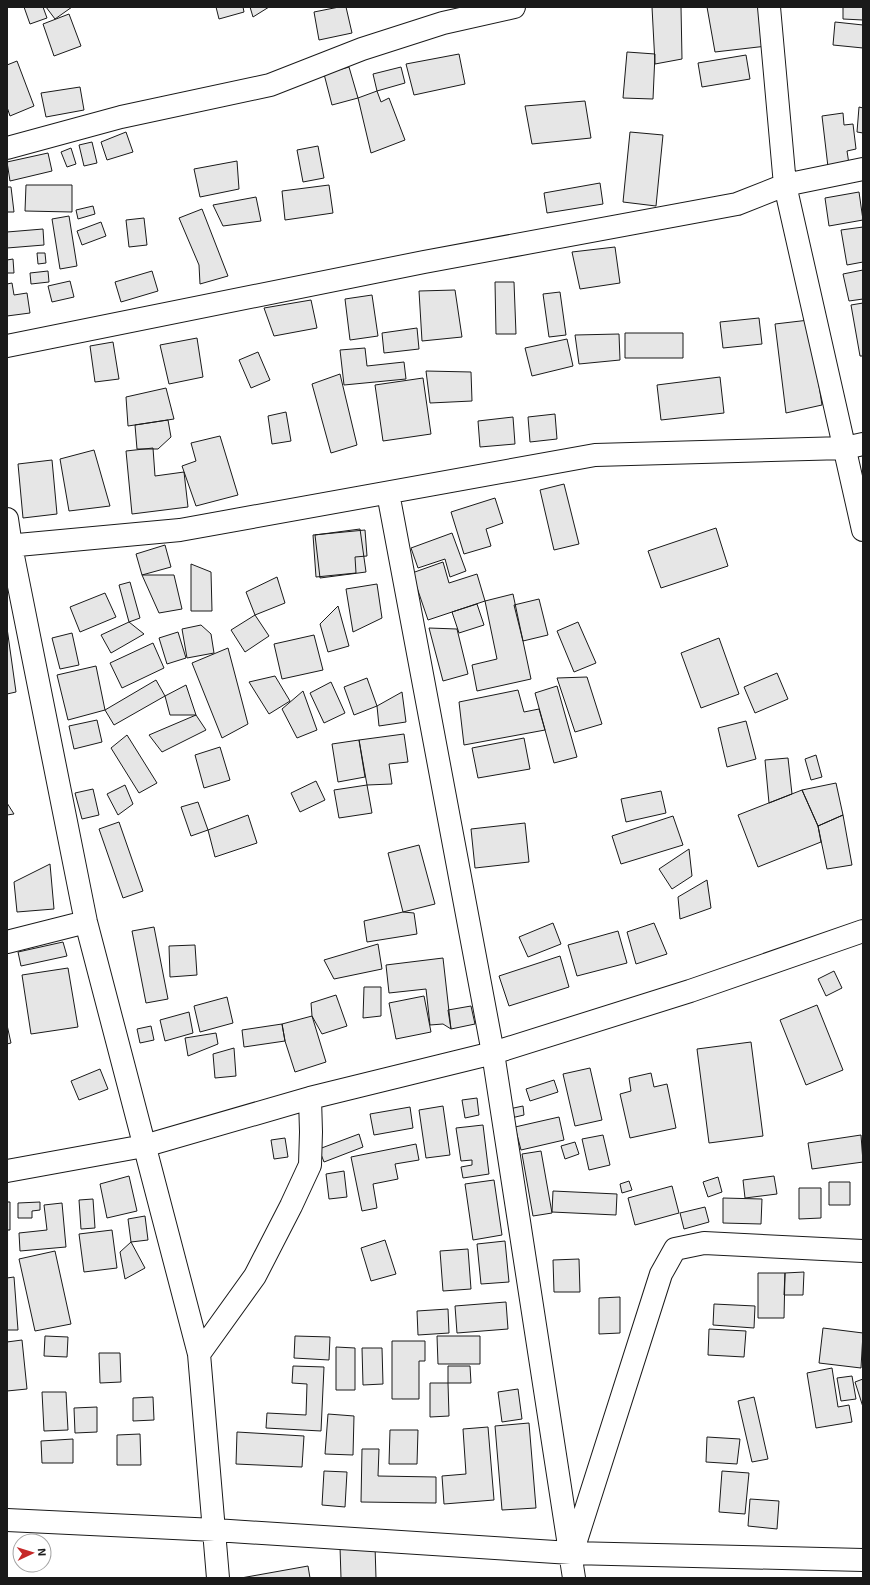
<svg xmlns="http://www.w3.org/2000/svg" width="870" height="1585" font-family="'Exo 2',sans-serif">
	<style>
		.building { fill: #e6e6e6; stroke: #1a1a1a }
		.lines { fill: none; stroke-linecap: round; stroke-linejoin: round }
		.minor-casing { stroke: #1a1a1a; stroke-width: 24 }
		.minor { stroke: #fff; stroke-width: 22 }
	</style>
	<rect width="100%" height="100%" fill="#fff"/>
	<path class="building" d="M24,7H43L47,18L30,24Z
		M46,7H72L55,19Z
		M216,7H243L244,12L219,19Z
		M250,7H269L253,17Z
		M339,7H346L352,33L319,40L314,12Z
		M652,7H681L682,59L655,64Z
		M707,7H761L767,46L715,52Z
		M843,7H863V20L843,19Z
		M69,14L81,46L54,56L43,24Z
		M835,22L863,25V48L833,45Z
		M627,52L655,54L653,99L623,98Z
		M459,54L465,84L414,95L406,64Z
		M746,55L750,79L702,87L698,63Z
		M17,61L34,106L10,116L7,107V65Z
		M349,67L358,98L332,105L324,74Z
		M401,67L405,83L377,91L373,74Z
		M80,87L84,110L46,117L41,93Z
		M377,91L381,102L389,98L405,140L371,153L358,98Z
		M585,101L591,138L532,144L525,106Z
		M859,107L863,108V133L857,132Z
		M843,113L844,125L853,124L856,149L847,151L849,164L828,167L822,116Z
		M126,132L133,152L107,160L101,142Z
		M630,132L663,135L656,206L623,202Z
		M92,142L97,163L84,166L79,145Z
		M318,146L324,178L303,182L297,150Z
		M71,148L76,164L67,167L61,152Z
		M48,153L52,171L10,181L7,162Z
		M237,161L239,189L200,197L194,169Z
		M600,183L603,204L547,213L544,193Z
		M26,185H72V212L25,211Z
		M329,185L333,213L285,220L282,191Z
		M7,187H11L14,212H7Z
		M859,192L863,220L829,226L825,198Z
		M256,197L261,221L223,226L213,205Z
		M93,206L95,214L78,219L76,210Z
		M202,209L228,276L200,284L199,265L179,218Z
		M69,216L77,266L60,269L52,219Z
		M144,218L147,245L129,247L126,220Z
		M101,222L106,236L82,245L77,231Z
		M863,227V262L847,265L841,230Z
		M43,229L44,245L7,248V232Z
		M615,247L620,283L580,289L572,252Z
		M37,253H45L46,263L38,264Z
		M13,259L14,273H7V260Z
		M863,270V299L849,301L843,274Z
		M48,271L49,282L31,284L30,273Z
		M152,271L158,291L121,302L115,282Z
		M70,281L74,297L52,302L48,286Z
		M495,282H514L516,334H496Z
		M12,283L14,295L27,293L30,313L7,316V284Z
		M455,290L462,337L422,341L419,291Z
		M560,292L566,335L549,337L543,294Z
		M372,295L378,336L350,340L345,299Z
		M311,300L317,328L274,336L264,308Z
		M863,303V356H860L851,305Z
		M759,318L762,344L723,348L720,322Z
		M809,320L822,405L786,413L775,324Z
		M417,328L419,349L384,353L382,333Z
		M625,333H683V358H625Z
		M619,334L620,360L579,364L575,335Z
		M197,338L203,377L169,384L160,345Z
		M567,339L573,366L532,376L525,348Z
		M113,342L119,379L95,382L90,346Z
		M365,348L367,366L404,362L406,379L344,385L340,350Z
		M258,352L270,380L251,388L239,360Z
		M426,371L471,372L472,401L430,403Z
		M340,374L357,445L331,453L312,384Z
		M720,377L724,413L661,420L657,385Z
		M423,378L431,434L383,441L375,385Z
		M166,388L174,419L128,426L126,397Z
		M286,412L291,441L272,444L268,416Z
		M555,414L557,439L530,442L528,417Z
		M513,417L515,444L480,447L478,421Z
		M168,420L171,437L158,449H137L135,425Z
		M220,436L238,495L196,506L182,466L196,461L191,443Z
		M153,448L155,476L184,472L188,507L132,514L126,451Z
		M94,450L110,506L69,511L60,459Z
		M52,460L57,514L23,518L18,464Z
		M564,484L579,544L554,550L540,490Z
		M495,498L503,523L486,529L491,546L464,554L451,512Z
		M716,528L728,566L661,588L648,551Z
		M360,529L366,572L320,578L315,535Z
		M365,530L367,556L355,557L356,573L316,577L313,535Z
		M452,533L466,571L450,577L445,559L418,568L411,548Z
		M165,545L171,567L142,575L136,554Z
		M443,562L449,583L477,574L485,601L428,620L412,573Z
		M191,564L211,572L212,611H191Z
		M142,575H174L182,609L159,613Z
		M277,577L285,603L255,615L246,592Z
		M130,582L140,618L129,622L119,585Z
		M377,584L382,618L353,632L346,589Z
		M105,593L116,617L80,632L70,607Z
		M513,594L531,679L477,691L472,665L497,659L485,601Z
		M539,599L548,635L523,641L514,605Z
		M477,604L484,625L459,633L452,612Z
		M338,606L349,646L328,652L320,624Z
		M255,615L269,636L245,652L231,630Z
		M129,622L144,634L111,653L101,635Z
		M578,622L596,663L574,672L557,631Z
		M201,625L211,634L214,653L187,658L182,629Z
		M7,628L16,692L7,694Z
		M429,628L457,629L468,674L443,681Z
		M178,632L186,658L167,664L159,638Z
		M72,633L79,665L60,669L52,638Z
		M314,635L323,670L282,679L274,644Z
		M719,638L739,694L701,708L681,653Z
		M153,643L164,668L122,688L110,663Z
		M228,648L248,724L222,738L192,663Z
		M96,666L105,710L68,720L57,675Z
		M777,673L788,699L755,713L744,687Z
		M275,676L290,701L269,714L249,682Z
		M587,677L602,724L575,732L557,678Z
		M367,678L377,706L354,715L344,687Z
		M156,680L165,696L114,725L105,710Z
		M331,682L345,713L324,723L310,693Z
		M186,685L196,715H170L165,696Z
		M557,686L577,757L554,763L535,693Z
		M518,690L524,712L539,709L545,730L464,745L459,702Z
		M303,691L317,730L297,738L282,709Z
		M402,692L406,722L379,726L377,706Z
		M196,715L206,730L162,752L149,735Z
		M97,720L102,742L74,749L69,726Z
		M746,721L756,759L727,767L718,728Z
		M404,734L408,762L389,764L392,784L367,785L359,740Z
		M127,735L157,783L139,793L111,748Z
		M524,738L530,769L478,778L472,748Z
		M359,740L365,777L338,782L332,744Z
		M220,747L230,780L204,788L195,755Z
		M816,755L822,777L811,780L805,759Z
		M788,758L792,794L769,803L765,760Z
		M316,781L325,800L300,812L291,793Z
		M836,783L843,815L818,826L802,790Z
		M125,785L133,804L118,815L107,794Z
		M367,785L372,813L339,818L334,790Z
		M93,789L99,815L82,819L75,793Z
		M802,790L818,826L821,842L758,867L738,815Z
		M661,791L666,813L626,822L621,799Z
		M198,802L208,830L191,836L181,807Z
		M7,803L14,814L7,815Z
		M248,815L257,843L215,857L208,830Z
		M843,815L852,865L827,869L818,826Z
		M673,816L683,845L621,864L612,836Z
		M119,822L143,891L123,898L99,829Z
		M525,823L529,862L475,868L471,829Z
		M419,845L435,904L403,912L388,853Z
		M689,849L692,876L672,889L659,869Z
		M50,864L54,909L17,912L14,882Z
		M707,880L711,908L680,919L678,897Z
		M403,912L414,913L417,934L367,942L364,921Z
		M553,923L561,944L528,957L519,937Z
		M654,923L667,954L636,964L627,932Z
		M154,927L168,999L146,1003L132,931Z
		M618,931L627,963L577,976L568,945Z
		M63,942L67,956L21,966L18,952Z
		M378,944L382,969L334,979L324,960Z
		M195,945L197,975L170,977L169,946Z
		M560,956L569,987L509,1006L499,976Z
		M443,958L451,1029L443,1024L430,1025L426,989L389,993L386,965Z
		M68,968L78,1027L31,1034L22,975Z
		M834,971L842,988L826,996L818,979Z
		M364,987H381V1016L363,1018Z
		M336,995L347,1026L322,1034L312,1016L311,1003Z
		M424,996L431,1032L396,1039L389,1003Z
		M227,997L233,1023L200,1032L194,1006Z
		M817,1005L843,1070L806,1085L780,1020Z
		M471,1006L475,1024L451,1029L448,1010Z
		M189,1012L193,1033L165,1041L160,1020Z
		M312,1016L326,1062L295,1072L285,1041L282,1024Z
		M282,1024L285,1041L244,1047L242,1030Z
		M7,1025L11,1043L7,1044Z
		M151,1026L154,1040L140,1043L137,1029Z
		M216,1033L218,1044L188,1056L185,1038Z
		M751,1042L763,1136L709,1143L697,1049Z
		M234,1048L236,1076L215,1078L213,1054Z
		M590,1068L602,1120L575,1126L563,1074Z
		M100,1069L108,1089L79,1100L71,1081Z
		M651,1073L654,1087L667,1084L676,1128L630,1138L620,1094L631,1091L629,1078Z
		M554,1080L558,1092L530,1101L526,1089Z
		M477,1098L479,1115L465,1118L462,1100Z
		M443,1106L450,1155L426,1158L419,1110Z
		M523,1106L524,1115L511,1118L509,1109Z
		M410,1107L413,1128L374,1135L370,1114Z
		M559,1117L564,1140L521,1150L515,1127Z
		M483,1125L489,1174L463,1178L461,1167L472,1165V1160L461,1161L456,1128Z
		M359,1134L363,1147L324,1162L319,1149Z
		M603,1135L610,1165L589,1170L582,1139Z
		M861,1135L863,1162L812,1169L808,1143Z
		M285,1138L288,1157L274,1159L271,1140Z
		M575,1142L579,1154L565,1159L561,1146Z
		M416,1144L419,1160L395,1164L398,1179L373,1184L377,1208L362,1211L351,1157Z
		M541,1151L552,1213L533,1216L522,1154Z
		M344,1171L347,1197L329,1199L326,1174Z
		M129,1176L137,1211L107,1218L100,1184Z
		M774,1176L777,1194L745,1198L743,1180Z
		M718,1177L722,1192L708,1197L703,1182Z
		M494,1180L502,1235L473,1240L465,1184Z
		M629,1181L632,1190L622,1193L620,1184Z
		M829,1182H850V1205H829Z
		M672,1186L679,1213L635,1225L628,1198Z
		M799,1188H821V1218L799,1219Z
		M553,1191L617,1194L616,1215L552,1212Z
		M723,1198L762,1199L761,1224L723,1223Z
		M93,1199L95,1228L81,1229L79,1200Z
		M7,1202H10V1230H7Z
		M40,1202V1210L32,1211V1218H18V1203Z
		M62,1203L66,1247L20,1251L19,1233L47,1230L44,1205Z
		M705,1207L709,1222L684,1229L680,1213Z
		M145,1216L148,1240L131,1242L128,1219Z
		M112,1230L117,1268L84,1272L79,1234Z
		M385,1240L396,1274L371,1281L361,1248Z
		M505,1241L509,1282L481,1284L477,1244Z
		M131,1242L145,1268L125,1279L120,1252Z
		M468,1249L471,1289L443,1291L440,1251Z
		M55,1251L71,1324L35,1331L19,1259Z
		M579,1259L580,1292H554L553,1260Z
		M804,1272L803,1295H784L785,1273Z
		M758,1273H785L784,1318H758Z
		M14,1277L18,1330H7V1278Z
		M620,1297V1333L599,1334V1298Z
		M506,1302L508,1329L457,1333L455,1306Z
		M714,1304L755,1306L754,1328L713,1325Z
		M448,1309L449,1333L418,1335L417,1311Z
		M823,1328L863,1333L861,1368L819,1363Z
		M709,1329L746,1331L744,1357L708,1355Z
		M45,1336L68,1337L67,1357L44,1356Z
		M295,1336L330,1337L329,1360L294,1358Z
		M437,1336H480V1364H438Z
		M22,1340L27,1389L7,1391V1342Z
		M392,1341H425V1361H419V1399H392Z
		M336,1347L355,1348V1390H336Z
		M362,1348H382L383,1384L363,1385Z
		M99,1353H120L121,1382L100,1383Z
		M293,1366L324,1367L321,1431L266,1428L267,1413L306,1415L307,1384L292,1383Z
		M448,1366H470L471,1383H448Z
		M832,1368L838,1407L849,1405L852,1422L816,1428L807,1373Z
		M852,1376L856,1399L841,1401L837,1378Z
		M863,1379V1407L855,1382Z
		M430,1383H448L449,1416L430,1417Z
		M518,1389L522,1419L502,1422L498,1392Z
		M42,1392H66L68,1430L44,1431Z
		M153,1397L154,1420L133,1421V1398Z
		M754,1397L768,1459L752,1462L738,1401Z
		M97,1407V1432L75,1433L74,1408Z
		M328,1414L354,1416L353,1455L325,1454Z
		M529,1423L536,1508L502,1510L495,1426Z
		M488,1427L494,1500L444,1504L442,1476L466,1474L463,1429Z
		M390,1430H418L417,1464H389Z
		M237,1432L304,1436L302,1467L236,1464Z
		M140,1434L141,1465H117V1435Z
		M707,1437L740,1439L737,1464L706,1462Z
		M73,1439V1463H42L41,1441Z
		M362,1449H379L378,1476L436,1477V1503L361,1502Z
		M324,1471L347,1472L345,1507L322,1505Z
		M722,1471L749,1473L745,1514L719,1512Z
		M750,1499L779,1501L777,1529L748,1526Z
		M375,1546L376,1578H341L340,1547Z
		M308,1566L310,1578H241Z"/>
	<g class="lines">
		<g class="minor-casing">
			<path id="minor" d="M769,7L785,185L863,530
				M7,148L121,117L270,85L362,49L443,23L514,7
				M7,346L424,262L737,204L785,185L863,169
				M388,493L493,1053L574,1578
				M7,519L11,546L86,922L199,1354L218,1578
				M7,546L180,530L595,455L845,448L863,444
				M7,942L86,922
				M7,1171L144,1146L310,1098L493,1053L690,991L863,931
				M199,1354L255,1276L291,1206L310,1165L311,1132L310,1098
				M7,1520L215,1530L571,1553L863,1560
				M573,1550L661,1274L675,1249L704,1243L863,1251"/>
		</g>
		<use href="#minor" class="minor"/>
	</g>
	<rect width="870" height="1585" fill="none" stroke="#1a1a1a" stroke-width="16"/>
	<g transform="translate(32 1553) rotate(86)"><circle r="19" fill="#ffffff" stroke="#a3a3a3"/>
	<path d="M0-3L7 15L0 10L-7 15Z" fill="#c62828"/>
	<text y="-6" font-size="11" font-weight="bold" text-anchor="middle" fill="#1a1a1a">N</text>
	</g>
</svg>
